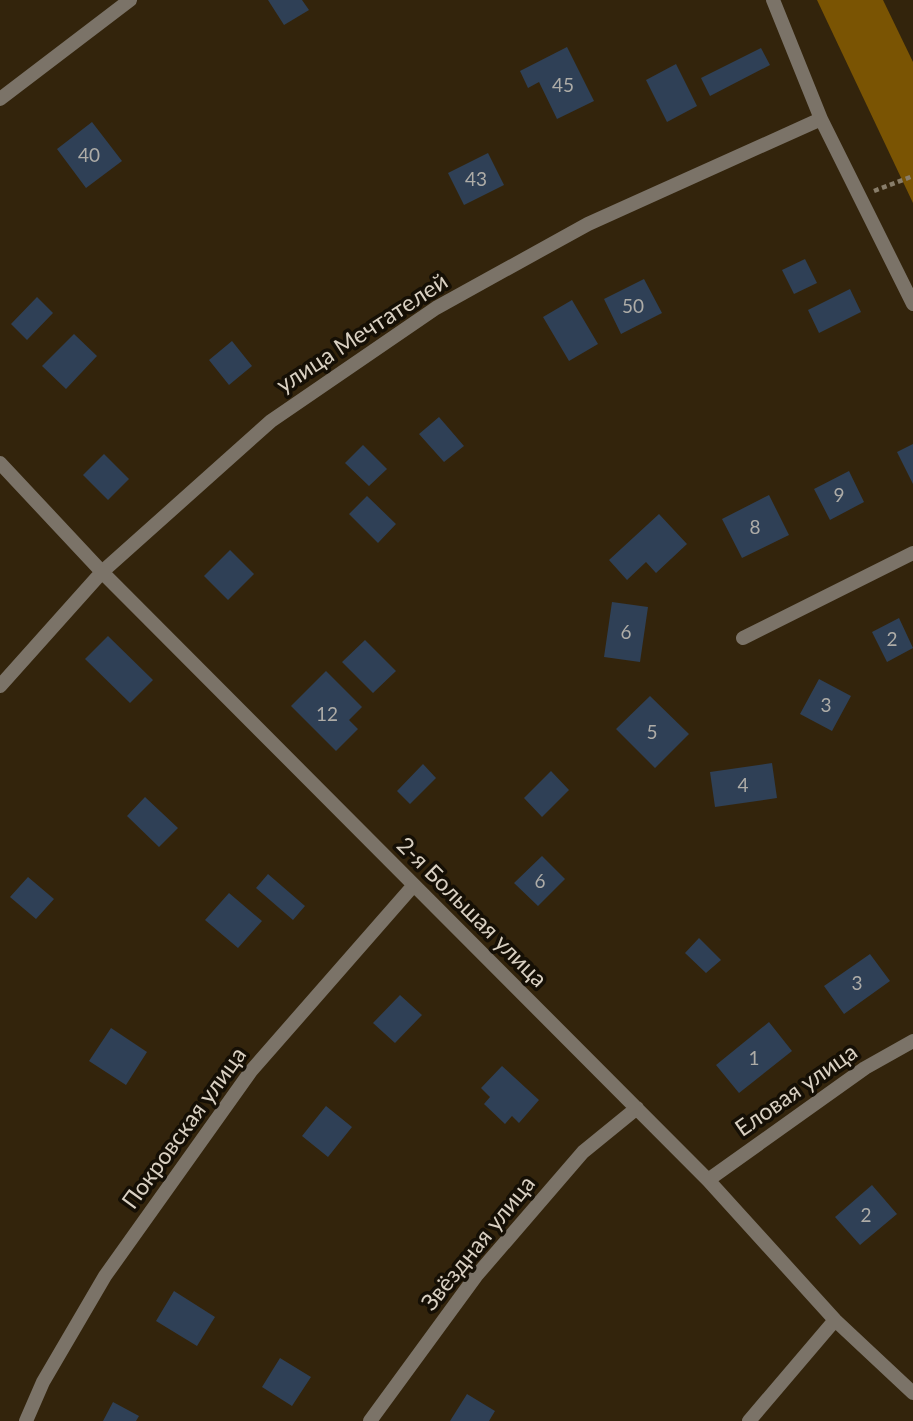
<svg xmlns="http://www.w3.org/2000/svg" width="913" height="1421" font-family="Lato,sans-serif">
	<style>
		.forest { fill: #7a5403 }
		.building { fill: #2f4056 }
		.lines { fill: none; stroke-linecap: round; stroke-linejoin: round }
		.path { stroke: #887d6a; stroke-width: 4.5; stroke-dasharray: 5 3.5; stroke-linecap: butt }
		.street { stroke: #7b7368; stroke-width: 14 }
		.labels { text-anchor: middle; stroke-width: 7; stroke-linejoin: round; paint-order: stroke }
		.number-label { font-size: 19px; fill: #aeaca7 }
		.street-label { font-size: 23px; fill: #d9d0c2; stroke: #150f05 }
	</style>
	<rect width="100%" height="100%" fill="#33240c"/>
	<path class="forest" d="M817,0H883L913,62V203Z"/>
	<path class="building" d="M268,0H302L309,10L284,25Z
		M567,47L594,101L557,119L539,82L528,88L520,71Z
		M761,48L770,65L710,96L701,78Z
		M676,64L697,106L667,122L646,80Z
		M92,122L122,161L86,188L57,149Z
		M488,153L504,185L464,205L448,173Z
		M805,259L817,283L794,294L782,270Z
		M644,279L662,313L621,334L604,299Z
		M850,289L861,312L819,333L808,310Z
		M37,297L53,313L27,340L11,324Z
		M572,300L598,344L569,361L543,317Z
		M74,334L97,356L66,389L42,366Z
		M232,341L252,366L229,385L209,360Z
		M439,417L464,446L444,462L419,434Z
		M913,444V484L897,452Z
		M363,445L387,469L369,486L345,463Z
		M104,454L129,479L108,500L83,475Z
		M849,471L864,502L830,520L814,489Z
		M769,495L789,535L742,558L722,519Z
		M367,496L396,524L378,543L349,514Z
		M659,514L687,544L656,573L646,562L627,580L609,560Z
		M230,550L254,574L228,600L204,576Z
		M612,602L648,607L640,662L604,657Z
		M899,618L913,648L887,662L872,632Z
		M108,636L153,680L130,703L85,659Z
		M365,640L396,671L373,693L342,662Z
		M326,671L362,707L349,720L358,729L336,751L291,706Z
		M819,679L851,696L832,731L800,714Z
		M650,696L689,734L655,768L616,729Z
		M772,763L777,798L715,807L710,772Z
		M423,764L436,778L410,804L397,791Z
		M551,771L569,790L542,817L524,798Z
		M145,797L178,828L159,847L127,816Z
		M542,856L565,879L538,906L514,883Z
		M268,874L305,906L293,920L256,888Z
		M28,877L54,899L36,919L10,897Z
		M229,893L262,921L238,948L205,920Z
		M699,938L721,960L706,973L685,953Z
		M870,954L890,981L844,1014L824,986Z
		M400,995L422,1015L395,1043L373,1023Z
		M769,1022L792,1051L739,1093L716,1065Z
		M111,1028L147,1052L126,1085L89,1061Z
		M502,1066L539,1100L519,1123L512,1116L505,1124L484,1104L490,1097L481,1088Z
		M326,1106L352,1127L328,1157L302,1136Z
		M872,1185L897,1214L860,1245L835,1217Z
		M174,1291L215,1317L197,1346L156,1321Z
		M280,1358L311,1377L292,1406L262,1387Z
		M467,1394L495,1411L489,1421H450Z
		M113,1402L139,1416L136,1421H103Z"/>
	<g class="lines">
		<path class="path" d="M874,191L913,176"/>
		<path class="street" d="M773,0L821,119L913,304
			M0,99L130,0
			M0,463L102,572L708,1180L835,1320L913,1393
			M743,638L913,553
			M0,686L102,572L271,421L436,308L588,224L821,119
			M708,1180L865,1068L913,1041
			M26,1421L43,1382L105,1276L251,1071L413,886
			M370,1421L476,1276L583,1152L637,1108
			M749,1421L835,1320"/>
	</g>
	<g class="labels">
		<g class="number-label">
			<text x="563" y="92">45</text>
			<text x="89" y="162">40</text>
			<text x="476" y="186">43</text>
			<text x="633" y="313">50</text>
			<text x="839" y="502">9</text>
			<text x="755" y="534">8</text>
			<text x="626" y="639">6</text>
			<text x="892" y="646">2</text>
			<text x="826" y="712">3</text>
			<text x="327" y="721">12</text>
			<text x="652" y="739">5</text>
			<text x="743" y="792">4</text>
			<text x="540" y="888">6</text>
			<text x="857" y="990">3</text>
			<text x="754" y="1065">1</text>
			<text x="866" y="1222">2</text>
		</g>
		<g class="street-label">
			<text transform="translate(362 333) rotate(-33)" y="8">улица Мечтателей</text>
			<text transform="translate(472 912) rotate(45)" y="8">2-я Большая улица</text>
			<text transform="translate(796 1090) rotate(-35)" y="8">Еловая улица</text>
			<text transform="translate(184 1128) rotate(-54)" y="8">Покровская улица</text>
			<text transform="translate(478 1243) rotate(-51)" y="8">Звёздная улица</text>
		</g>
	</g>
</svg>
